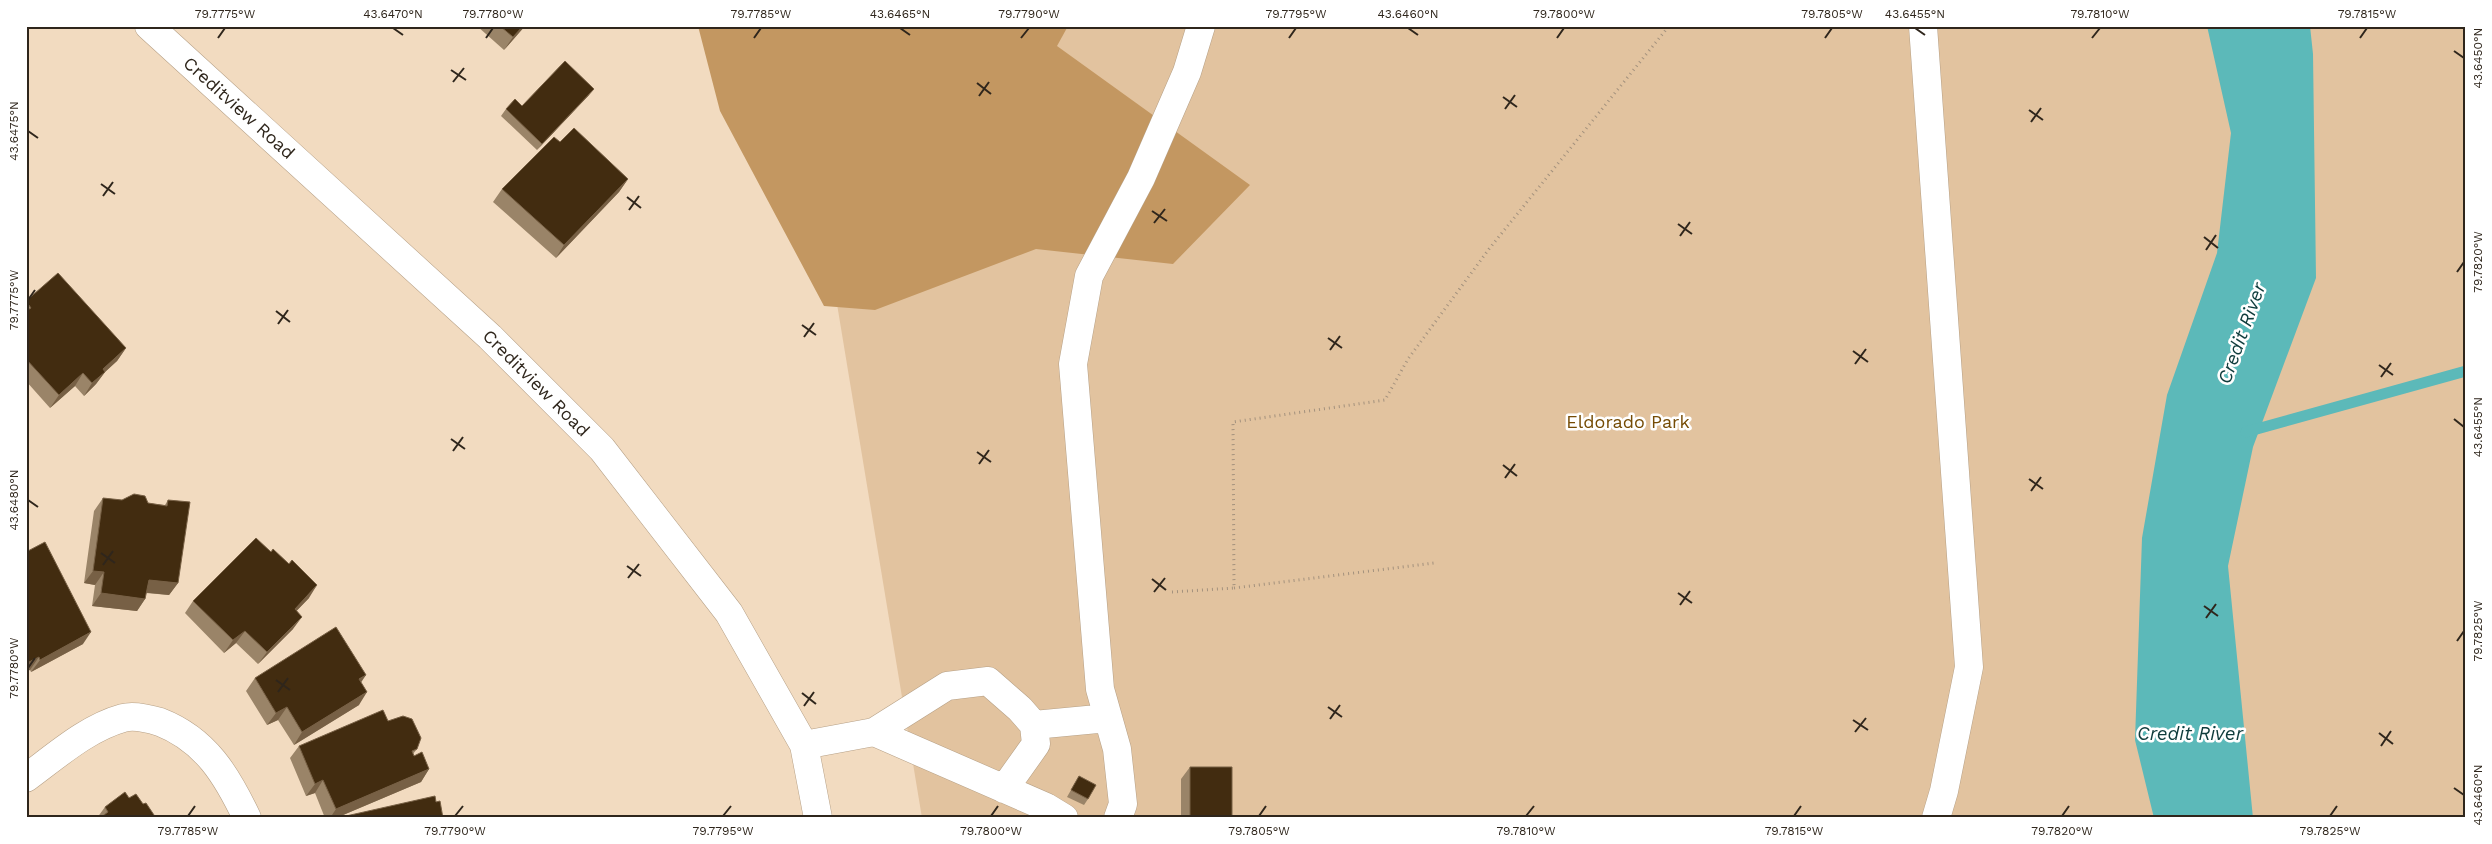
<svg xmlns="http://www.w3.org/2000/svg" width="2492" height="844" font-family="'Work Sans',sans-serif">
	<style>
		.green { fill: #e2c39f }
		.forest { fill: #c39761 }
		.water { fill: #5cb9b9 }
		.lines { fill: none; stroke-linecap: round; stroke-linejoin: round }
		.stream { stroke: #5cb9b9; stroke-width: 11 }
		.minor-casing { stroke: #b6a086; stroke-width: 29 }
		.path { stroke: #a3917d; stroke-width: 3; stroke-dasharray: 1 4; stroke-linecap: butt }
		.minor { stroke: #fff; stroke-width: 28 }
		.wall { fill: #9a8468 }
		.shaded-wall { fill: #776045 }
		.building { fill: #422c10; stroke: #776045 }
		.ticks { fill: none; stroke: #2f261c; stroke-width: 2 }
		.labels { text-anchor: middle; stroke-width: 5; stroke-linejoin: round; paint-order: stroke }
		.street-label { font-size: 18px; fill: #2f261c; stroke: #fff }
		.park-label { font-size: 18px; fill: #754b04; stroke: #fff }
		.water-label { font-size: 19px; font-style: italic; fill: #0f3c3c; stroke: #fff }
		.neatline { fill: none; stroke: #2f261c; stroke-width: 2 }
		.ticks-label { font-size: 12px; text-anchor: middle; fill: #2f261c }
	</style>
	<rect width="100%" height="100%" fill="#f2dbc0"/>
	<path class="green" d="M791,26H2466V818H922Z"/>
	<path class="forest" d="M698,26H1068L1057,46L1250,185L1173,264L1036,249L875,310L824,306L720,111Z"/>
	<path class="water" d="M2207,26H2310L2313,54L2316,278L2253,447L2228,566L2253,818H2154L2135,740L2142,538L2167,395L2217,253L2231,133Z"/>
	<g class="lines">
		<path class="stream" d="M2246,432L2466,371"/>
		<g class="minor-casing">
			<path id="minor" d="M149,26L490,337L602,449L729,613L804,745L818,818
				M1923,26L1969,667L1944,791L1936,818
				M1034,725L1108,718
				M874,732L947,686L988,681L1020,709L1034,725L1036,744L1004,789
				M804,745L874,732L1046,807L1064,818
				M26,778C56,756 87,728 123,718C134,715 150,719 160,722C206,740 227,776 247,818
				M1118,818L1123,804L1117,749L1100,689L1073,364L1089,276L1141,178L1187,72L1201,26"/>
		</g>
		<path class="path" d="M1234,588L1434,563
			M1172,592L1234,588L1233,422L1385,400L1408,359L1489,249L1669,26"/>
		<use href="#minor" class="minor"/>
	</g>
	<path class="wall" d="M477,26H525L504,50Z
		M589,95L537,150L501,116L506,109L522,106Z
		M628,179L619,192L556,258L493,202L502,189Z
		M26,301L126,348L117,361L105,372L96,384L84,396L75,386L50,408L26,381Z
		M103,498L165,505L168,500L178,583L169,595L146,593L145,599L137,611L92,606L95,585L84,583L94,511Z
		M26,552L83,644L31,672L30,670L26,671Z
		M309,598L296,611L293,629L258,664L236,643L224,653L185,613L193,601Z
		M255,678L361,682L359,705L294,745L278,720L267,725L246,691Z
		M388,721L417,749L413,754L414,756L429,769L421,782L336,818H325L315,793L306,796L290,758L299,746Z
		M1190,767L1232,818H1181V779Z
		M1079,776L1088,799L1084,805L1067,797Z
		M129,798L143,804L156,818H97L105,807Z"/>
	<path class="shaded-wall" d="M523,26H525L504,50L513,37Z
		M594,89L589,95L537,150L542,144Z
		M628,179L619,192L556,258L564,245Z
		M126,348L117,361L94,382L103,369Z
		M105,372L96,384L84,396L92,383Z
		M83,373L75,386L50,408L59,395Z
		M93,571L104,572L95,585L84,583Z
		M149,580L178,583L169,595L140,592Z
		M317,585L309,598L286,622L295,609Z
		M101,593L145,599L137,611L92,606Z
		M302,617L293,629L258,664L267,652Z
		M245,631L236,643L224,653L233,640Z
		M91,632L83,644L31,672L40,660Z
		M39,657L30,670L26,671V664L27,663Z
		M366,675L358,687L359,679Z
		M367,692L359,705L294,745L302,732Z
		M287,707L278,720L267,725L276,713Z
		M429,769L421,782L336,818H330L336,809Z
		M323,780L315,793L306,796L315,784Z"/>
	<path class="building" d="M500,26H523L513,37Z
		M565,61L594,89L542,144L506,109L515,99L522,106Z
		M574,128L628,179L564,245L502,189L554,137L560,142Z
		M58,273L126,348L103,369L105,372L92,383L83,373L59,395L26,359V311L31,308L26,301Z
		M134,494L145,496L148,503L167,506L168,500L190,502L178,583L149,580L145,599L101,593L104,572L93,571L103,498L122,500Z
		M256,538L271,552L273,549L289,564L292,560L317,585L295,609L302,617L267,652L245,631L233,640L193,601Z
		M45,542L91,632L40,660L39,657L27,663L26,661V552Z
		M336,627L366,675L359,679L367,692L302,732L287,707L276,713L255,678Z
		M383,710L388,721L403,716L412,719L421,738L417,749L412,751L414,756L422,752L429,769L336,809L323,780L315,784L299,746Z
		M1190,767H1232V818H1190Z
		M1079,776L1096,785L1088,799L1071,790Z
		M125,792L129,798L136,794L143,804L146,803L156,818H100L108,812L105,807Z
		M435,796L436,802L440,801L443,818H347L346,816Z"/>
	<path class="ticks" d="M393,28L403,35M900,28L910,35M1408,28L1418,35M1915,28L1925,35M218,38L225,28M486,38L493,28M754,38L761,28M1021,38L1029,28M1289,38L1296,28M1557,38L1564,28M1825,38L1832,28M2092,38L2100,28M2360,38L2367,28M2454,51L2464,58M451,70L466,80M453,82L464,68M977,83L991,94M979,96L989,82M1503,97L1517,107M1505,109L1515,95M2029,110L2043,120M2031,122L2041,108M28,131L38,138M101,184L115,194M103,196L113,182M627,197L641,208M629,210L639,196M1152,211L1167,221M1154,223L1165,209M1678,224L1692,234M1680,236L1690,222M2204,237L2218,248M2206,250L2216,235M2457,272L2464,262M28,300L35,290M276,311L290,322M278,324L288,310M802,325L816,335M804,337L814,323M1328,338L1342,348M1330,350L1340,336M1853,351L1868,362M1855,364L1866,349M2379,365L2393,375M2381,377L2391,363M2454,419L2464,427M451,439L465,449M453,451L463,437M977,452L991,462M979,464L989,450M1503,465L1517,476M1505,478L1515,464M2029,479L2043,489M2031,491L2041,477M28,500L38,507M101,553L115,563M103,565L113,551M627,566L641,576M628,578L639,564M1152,579L1166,590M1154,592L1165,578M1678,593L1692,603M1680,605L1690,591M2204,606L2218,616M2206,618L2216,604M2457,641L2464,631M28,668L35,658M276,680L290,690M278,692L288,678M802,693L816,704M804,706L814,692M1328,707L1342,717M1330,719L1340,705M1853,720L1868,730M1855,732L1866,718M2379,733L2393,744M2381,746L2391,731M2454,788L2464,795M188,816L195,806M455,816L463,806M723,816L731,806M991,816L998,806M1259,816L1266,806M1526,816L1534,806M1794,816L1801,806M2062,816L2069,806M2330,816L2337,806"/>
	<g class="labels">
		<g class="street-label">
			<text transform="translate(239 108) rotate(42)" y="6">Creditview Road</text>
			<text transform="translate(536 383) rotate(45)" y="6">Creditview Road</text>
		</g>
		<g class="park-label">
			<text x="1628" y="428">Eldorado Park</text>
		</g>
		<g class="water-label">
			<text transform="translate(2241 333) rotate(-70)" y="7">Credit River</text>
			<text x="2190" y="740">Credit River</text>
		</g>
	</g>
	<rect width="2492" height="844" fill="none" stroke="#ffffff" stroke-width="55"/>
	<rect x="28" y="28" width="2436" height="788" class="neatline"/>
	<g class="ticks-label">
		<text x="225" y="18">79.7775°W</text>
		<text x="393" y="18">43.6470°N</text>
		<text x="493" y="18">79.7780°W</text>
		<text x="761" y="18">79.7785°W</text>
		<text x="900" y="18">43.6465°N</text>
		<text x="1029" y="18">79.7790°W</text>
		<text x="1296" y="18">79.7795°W</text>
		<text x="1408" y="18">43.6460°N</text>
		<text x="1564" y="18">79.7800°W</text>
		<text x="1832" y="18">79.7805°W</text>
		<text x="1915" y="18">43.6455°N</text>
		<text x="2100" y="18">79.7810°W</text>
		<text x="2367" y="18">79.7815°W</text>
		<text transform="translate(2478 58) rotate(-90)" y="4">43.6450°N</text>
		<text transform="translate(14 131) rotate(-90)" y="4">43.6475°N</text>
		<text transform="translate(2478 262) rotate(-90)" y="4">79.7820°W</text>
		<text transform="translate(14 300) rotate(-90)" y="4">79.7775°W</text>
		<text transform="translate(2478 427) rotate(-90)" y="4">43.6455°N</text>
		<text transform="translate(14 500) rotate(-90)" y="4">43.6480°N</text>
		<text transform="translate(2478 631) rotate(-90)" y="4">79.7825°W</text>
		<text transform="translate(14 668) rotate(-90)" y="4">79.7780°W</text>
		<text transform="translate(2478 795) rotate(-90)" y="4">43.6460°N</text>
		<text x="188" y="835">79.7785°W</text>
		<text x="455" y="835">79.7790°W</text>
		<text x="723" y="835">79.7795°W</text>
		<text x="991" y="835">79.7800°W</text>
		<text x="1259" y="835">79.7805°W</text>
		<text x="1526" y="835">79.7810°W</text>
		<text x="1794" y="835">79.7815°W</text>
		<text x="2062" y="835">79.7820°W</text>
		<text x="2330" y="835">79.7825°W</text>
	</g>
</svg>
